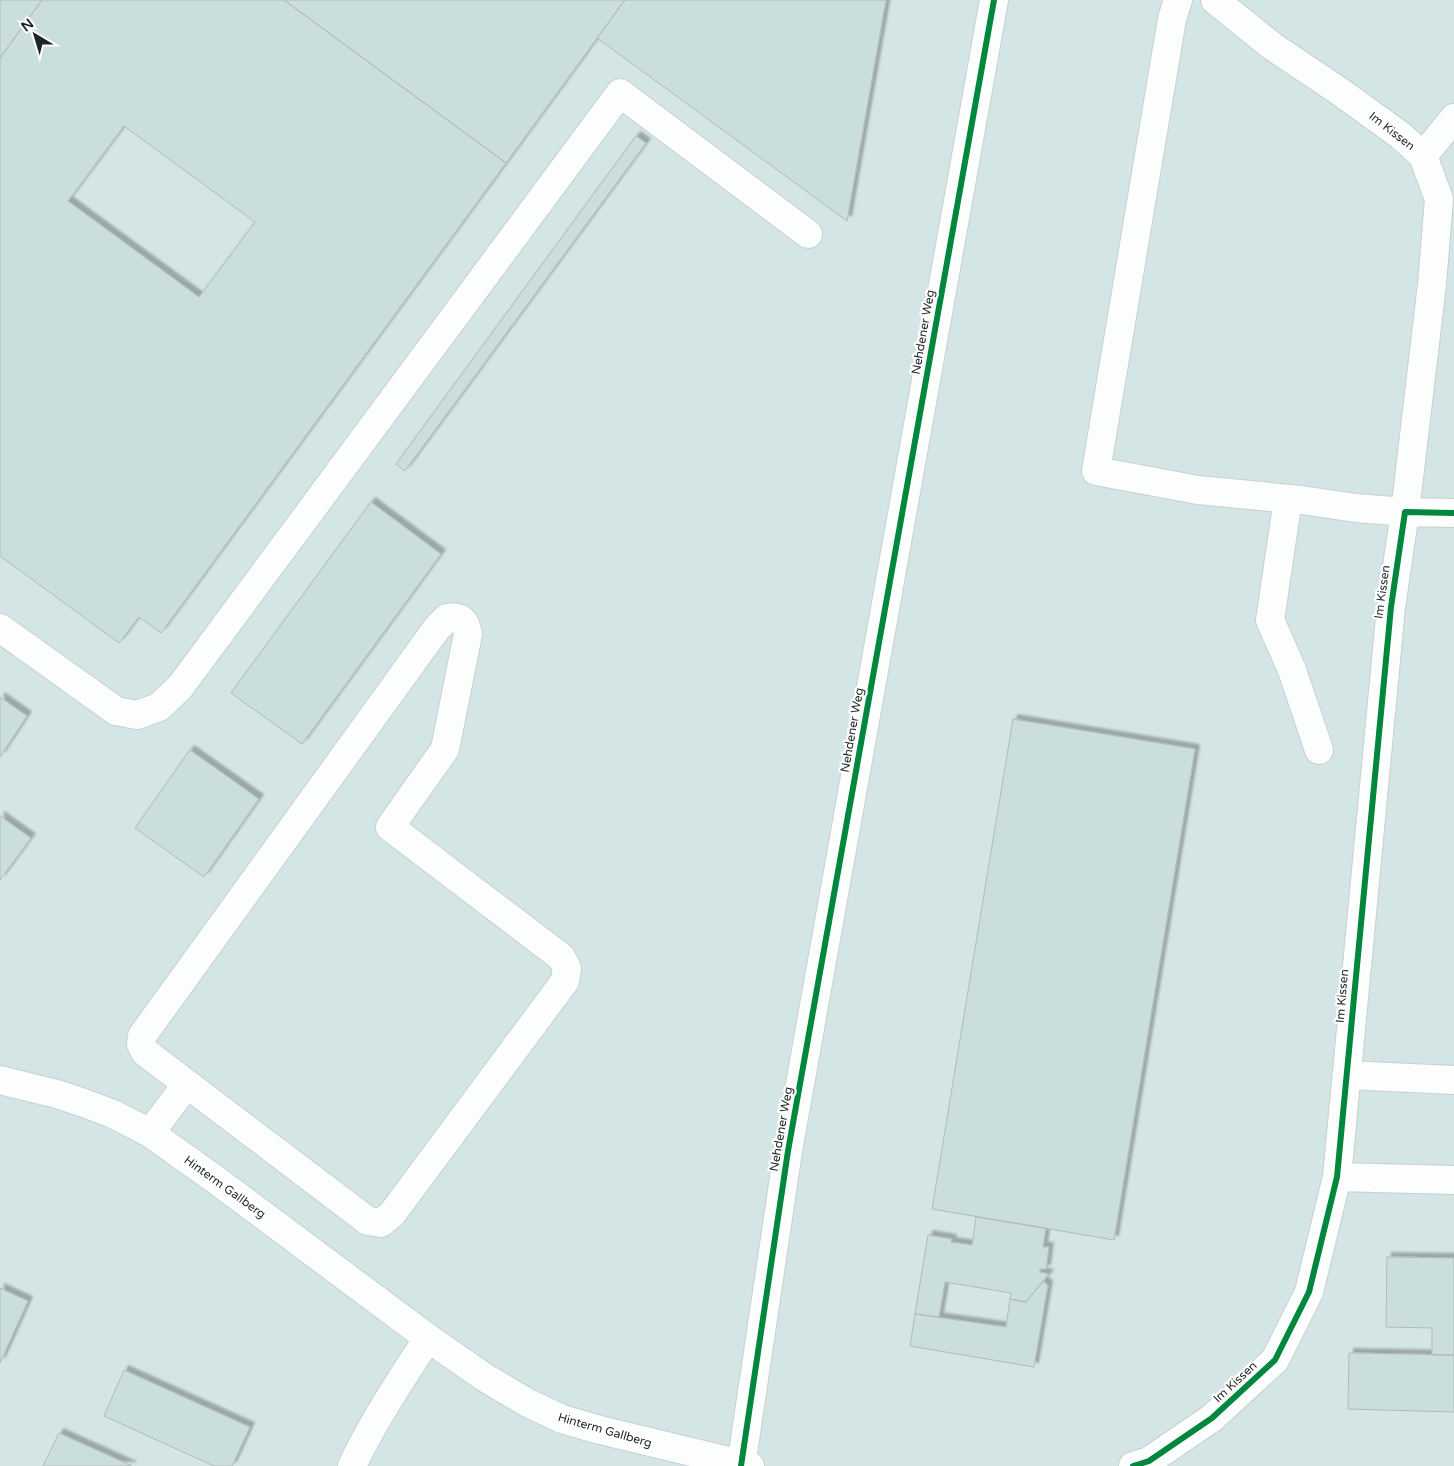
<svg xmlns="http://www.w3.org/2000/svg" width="1454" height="1466" font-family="'Varela Round',sans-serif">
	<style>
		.built { fill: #d4e5e5 }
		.building { fill: #cbdede; stroke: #b3b9b9; fill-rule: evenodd; filter: url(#shadow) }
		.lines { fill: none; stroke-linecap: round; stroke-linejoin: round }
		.minor-casing { stroke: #c9cfcf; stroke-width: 30 }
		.minor { stroke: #fcfdfd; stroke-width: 28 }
		.cycleway-casing { stroke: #fff; stroke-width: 9 }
		.cycleway { stroke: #00873e; stroke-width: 6 }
		.labels { text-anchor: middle; stroke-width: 4.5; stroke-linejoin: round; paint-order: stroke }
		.street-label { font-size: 12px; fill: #1f2525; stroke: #fff }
	</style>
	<defs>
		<filter id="shadow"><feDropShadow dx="4.5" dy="-4.5" stdDeviation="1" flood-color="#0004"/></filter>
	</defs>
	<rect width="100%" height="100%" fill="#eaf2f2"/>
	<path class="built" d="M0,0H1454V1466H0Z"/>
	<path class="building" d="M0,0H42L0,58Z
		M42,0H284L506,163L161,633L139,617L119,643L0,556V58ZM124,126L255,222L199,297L68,201Z
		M284,0H625L506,163Z
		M625,0H886L847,221L597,38Z
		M636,136L646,143L405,471L396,464Z
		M371,502L441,554L302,744L231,693Z
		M0,697L27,716L0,757Z
		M1013,719L1195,749L1114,1240L932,1209Z
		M190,750L259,799L204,877L135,828Z
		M0,816L31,838L0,880Z
		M976,1217L1046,1228L1043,1247H1049L1046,1269H1040V1272L1049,1274L1026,1302L1010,1299L1011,1293L945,1282L939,1317L915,1314L928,1235L952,1239L951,1242L972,1245Z
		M1387,1257L1454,1258V1355H1432V1328L1386,1327Z
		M1043,1281L1048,1285L1034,1367L910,1346L915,1314L1006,1327L1010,1299L1026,1302Z
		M0,1288L28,1301L0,1363Z
		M1349,1353L1454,1355V1412L1348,1409Z
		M124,1370L250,1427L232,1466H214L104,1416Z
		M59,1433L132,1466H43Z"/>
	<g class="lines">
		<g class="minor-casing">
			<path id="minor" d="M1178,0L1172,19L1096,471L1198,490L1301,500L1356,508L1405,512L1432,284L1439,199L1423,156L1400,135L1339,91L1272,46L1215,0
				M1423,156L1454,118
				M1288,499L1270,620L1292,670L1319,750
				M0,628L116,711L137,715L159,707L180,687L620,93L808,234
				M1347,1075L1454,1080
				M0,1080L57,1094L84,1103L113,1114L150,1133L216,1180L428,1338L484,1377L528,1403L562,1419L596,1429L750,1466
				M150,1133L187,1084L145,1052L141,1044L142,1036L437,628L447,618C462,616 465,620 468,634L445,749L390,827L561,957L567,968L565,981L392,1214L381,1223L368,1221L187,1084
				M1337,1177L1454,1180
				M352,1466C373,1421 401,1380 428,1338
				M741,1466L788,1151L994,0
				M1133,1466L1149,1461L1212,1418L1275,1360L1309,1292L1337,1177L1391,607L1405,512L1454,513"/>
		</g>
		<use href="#minor" class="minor"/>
		<g class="cycleway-casing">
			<path id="cycleway" d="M741,1466L788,1151L994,0
				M1133,1466L1149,1461L1212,1418L1275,1360L1309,1292L1337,1177L1391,607L1405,512L1454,513"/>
		</g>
		<use href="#cycleway" class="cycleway"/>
	</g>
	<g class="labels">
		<g class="street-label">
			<text transform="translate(1392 131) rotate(38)" y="4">Im Kissen</text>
			<text transform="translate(923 332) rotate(-80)" y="4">Nehdener Weg</text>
			<text transform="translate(1382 592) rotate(-82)" y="4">Im Kissen</text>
			<text transform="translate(852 730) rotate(-80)" y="4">Nehdener Weg</text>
			<text transform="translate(1342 996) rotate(-85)" y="4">Im Kissen</text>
			<text transform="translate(781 1129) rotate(-80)" y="4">Nehdener Weg</text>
			<text transform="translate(225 1187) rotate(36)" y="4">Hinterm Gallberg</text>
			<text transform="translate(1235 1382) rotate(-43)" y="4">Im Kissen</text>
			<text transform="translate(605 1430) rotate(16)" y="4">Hinterm Gallberg</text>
		</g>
	</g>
	<g transform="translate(35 35) rotate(322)" stroke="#ffffff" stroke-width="4" paint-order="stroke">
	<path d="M0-4L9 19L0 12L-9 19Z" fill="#1f2525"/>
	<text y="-8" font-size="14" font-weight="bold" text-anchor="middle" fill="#1f2525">N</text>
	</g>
</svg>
